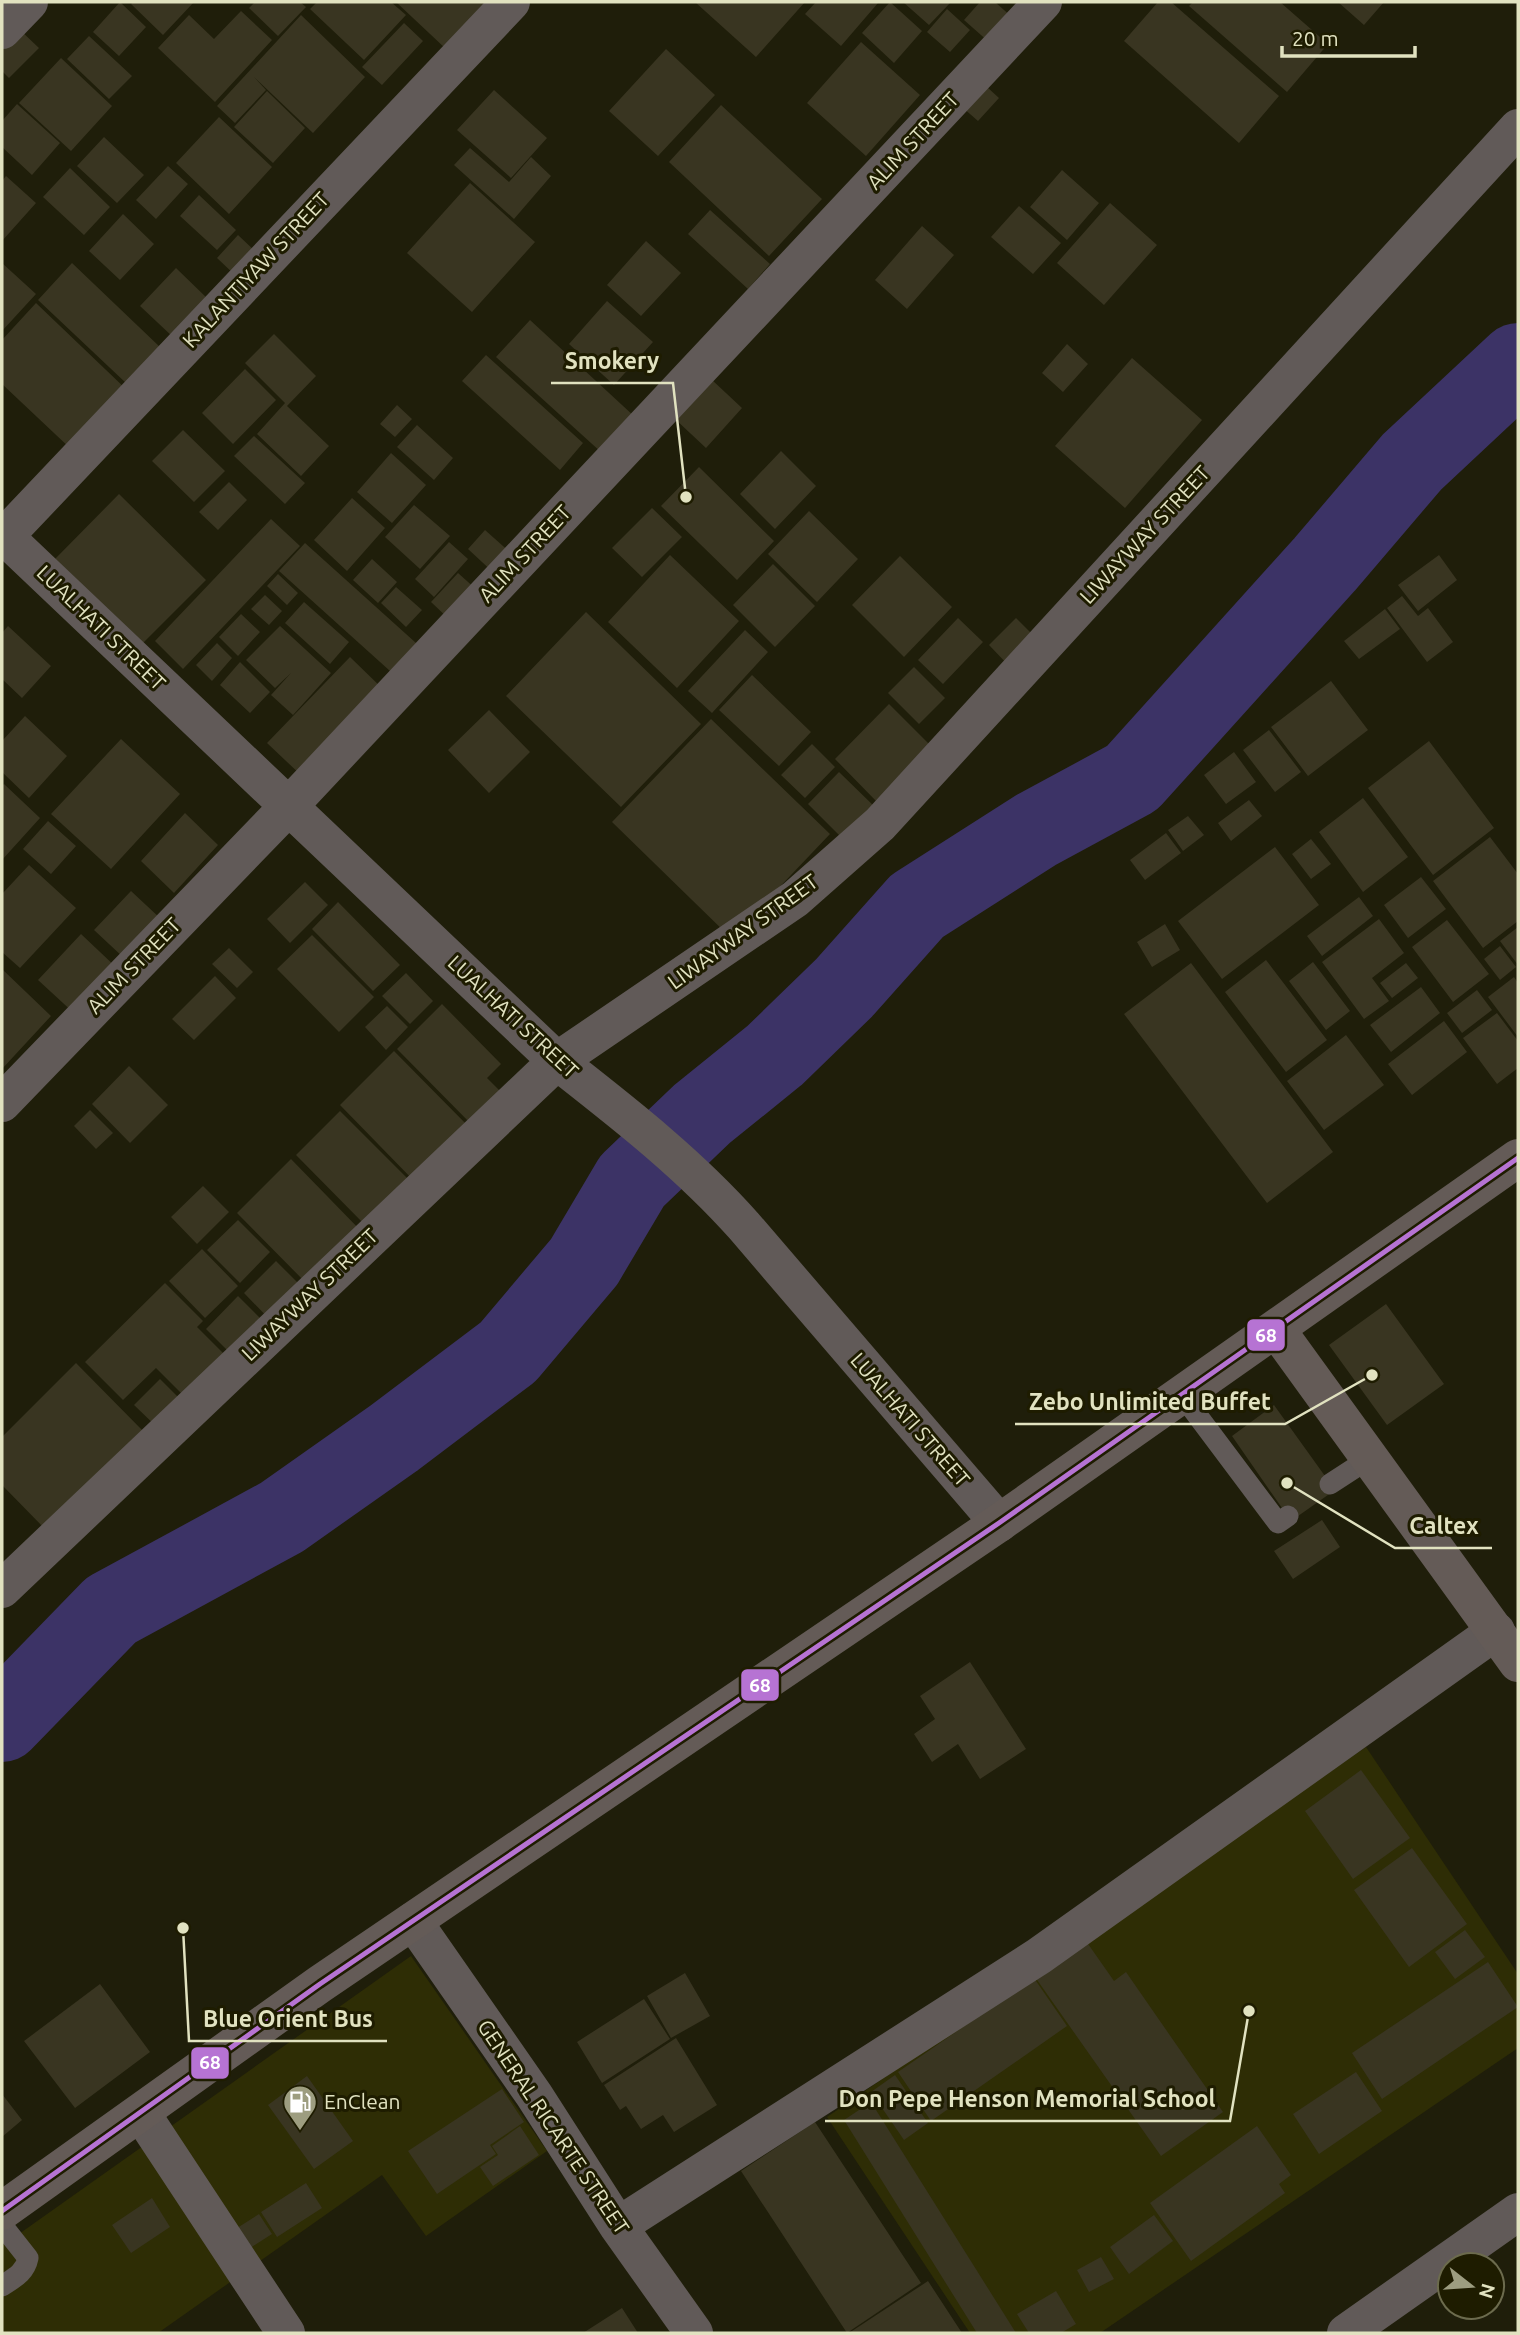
<svg xmlns="http://www.w3.org/2000/svg" width="1520" height="2335" font-family="Ubuntu,sans-serif">
	<style>
		.built { fill: #2e2d05 }
		.lines { fill: none; stroke-linecap: round; stroke-linejoin: round }
		.river { stroke: #3c3366; stroke-width: 80 }
		.building { fill: #393521 }
		.lane { stroke: #615a58; stroke-width: 21 }
		.street { stroke: #615a58; stroke-width: 38 }
		.secondary { stroke: #645b57; stroke-width: 38 }
		.bus-1-casing { stroke: #1e1c00; stroke-width: 10 }
		.bus-1 { stroke: #b673d3; stroke-width: 5 }
		.labels { text-anchor: middle; stroke-width: 6; stroke-linejoin: round; paint-order: stroke }
		.street-label { font-size: 21px; fill: #e1e2c0; stroke: #1e1c00 }
		.poi-label { font-size: 21px; fill: #e1e2c0; stroke: #1e1c00; text-anchor: start }
		.leader { fill: none; stroke: #e1e2c0; stroke-width: 2.5 }
		.callout-dot { fill: #e1e2c0; stroke: #1e1c00; stroke-width: 2.5 }
		.callout-label { font-size: 23px; text-anchor: middle; font-weight: bold; fill: #e1e2c0; stroke: #1e1c00; stroke-width: 6; stroke-linejoin: round; paint-order: stroke }
		.line-badge { stroke: #1e1c00; stroke-width: 2.5 }
		.badge-label { font-size: 19px; text-anchor: middle; font-weight: bold; fill: #fff }
	</style>
	<rect width="100%" height="100%" fill="#1f1e0a"/>
	<path class="built" d="M1366,1747L1518,1974V2048L1100,2333H970L827,2117Z
		M411,1956L547,2151L426,2236L382,2175L158,2333H2V2246Z"/>
	<g class="lines">
		<path class="river" d="M2,1722L111,1610L282,1517L394,1438L508,1352L584,1262L632,1181L702,1114L775,1055L844,988L917,906L1036,830L1132,778L1325,564L1412,462L1518,363"/>
	</g>
	<path class="building" d="M120,2L146,27L119,56L93,32Z
		M133,2H194L163,35L131,4Z
		M255,2H300L306,7L278,36L249,8Z
		M317,2H391L406,15L364,60L310,9Z
		M396,2H490L446,49Z
		M695,2H805L756,57Z
		M816,2H877L878,3L841,46L805,14Z
		M890,2L922,31L894,63L862,33Z
		M903,2H951L929,25Z
		M980,2H995L1013,18L990,43L964,20Z
		M1158,2H1171L1279,96L1239,143L1124,41Z
		M1193,2H1280L1328,44L1287,92L1189,6Z
		M1338,2H1384L1364,25Z
		M947,9L970,30L950,52L927,32Z
		M241,11L272,40L215,102L158,48L189,15L214,39Z
		M301,15L365,77L313,133L254,77L266,90L235,123L217,106Z
		M404,23L423,41L382,85L362,67Z
		M19,29L39,48L9,78L2,71V47Z
		M89,36L132,76L109,99L67,59Z
		M861,42L920,95L866,156L807,103Z
		M666,49L715,95L658,156L609,111Z
		M61,58L112,106L71,151L19,103Z
		M975,76L999,98L978,121L954,100Z
		M494,90L547,138L511,178L457,130Z
		M267,91L305,128L273,163L234,127Z
		M17,104L60,143L32,175L2,147V121Z
		M721,105L822,199L769,256L669,162Z
		M219,117L272,167L229,214L176,163Z
		M104,137L144,175L117,203L77,166Z
		M470,148L509,182L531,157L551,176L514,219L454,165Z
		M168,166L188,184L156,219L136,200Z
		M70,168L110,207L84,235L43,197Z
		M1062,170L1099,203L1067,240L1030,207Z
		M6,176L36,203L2,241V181Z
		M470,183L535,242L472,312L407,253Z
		M199,195L236,230L217,250L180,216Z
		M1110,203L1157,245L1104,305L1057,263Z
		M1019,206L1061,243L1033,274L991,237Z
		M710,210L770,264L748,289L688,234Z
		M123,214L154,244L120,280L89,251Z
		M922,226L954,255L907,309L875,280Z
		M238,235L258,254L236,276L217,258Z
		M646,241L681,273L641,316L607,285Z
		M2,263L36,294L2,331Z
		M72,263L161,348L127,384L38,300Z
		M176,268L210,301L174,338L140,306Z
		M607,301L653,342L614,385L569,344Z
		M36,303L128,391L72,450L2,384V340Z
		M530,320L635,417L602,453L496,357Z
		M274,334L316,376L287,406L329,446L301,476L257,434L285,403L245,363Z
		M1067,344L1088,364L1063,392L1042,373Z
		M486,355L583,443L560,470L462,381Z
		M1132,358L1202,420L1125,508L1055,446Z
		M245,369L276,400L233,444L202,413Z
		M711,379L742,408L706,448L675,419Z
		M397,405L412,419L395,437L380,424Z
		M417,425L453,458L434,480L397,447Z
		M183,430L225,471L194,502L152,461Z
		M254,436L305,483L285,504L234,456Z
		M781,451L816,486L775,529L740,494Z
		M391,453L426,485L392,523L357,492Z
		M699,467L774,541L737,580L661,506Z
		M229,482L247,500L218,530L199,512Z
		M119,494L206,580L142,644L55,559Z
		M352,498L385,528L347,571L314,540Z
		M414,505L450,536L420,569L385,537Z
		M652,508L682,537L642,577L612,548Z
		M809,511L858,559L817,602L768,554Z
		M271,519L300,546L183,669L155,641Z
		M485,530L513,555L496,575L468,549Z
		M449,542L468,559L434,597L415,579Z
		M305,543L426,652L400,680L279,571Z
		M670,555L739,621L677,688L608,622Z
		M1439,555L1457,580L1418,611L1398,585Z
		M900,556L952,607L904,657L852,605Z
		M372,559L397,582L378,603L353,580Z
		M773,564L815,606L775,647L733,605Z
		M458,573L477,590L450,620L431,602Z
		M278,574L298,593L287,605L267,586Z
		M396,587L422,610L406,627L381,603Z
		M265,595L282,611L269,625L251,609Z
		M1402,596L1418,616L1428,608L1453,642L1427,662L1387,608Z
		M304,602L349,642L330,664L285,623Z
		M1385,609L1400,629L1359,659L1344,641Z
		M586,612L701,724L621,807L506,696Z
		M241,614L260,632L238,656L219,637Z
		M958,618L983,642L943,684L918,660Z
		M1016,618L1037,639L1010,667L989,645Z
		M8,626L51,666L22,698L2,679V633Z
		M280,626L331,673L293,715L271,695L291,673L275,688L246,660Z
		M745,630L768,652L712,713L688,691Z
		M217,643L232,658L212,681L196,665Z
		M350,657L386,692L304,778L267,743Z
		M240,662L270,692L250,713L220,685Z
		M914,667L945,698L919,724L888,693Z
		M752,675L811,732L779,766L719,710Z
		M1331,681L1368,730L1308,776L1271,727Z
		M889,704L931,746L877,802L835,759Z
		M489,710L530,752L489,793L448,750Z
		M25,716L67,756L29,798L2,772V741Z
		M711,719L830,834L731,938L612,822Z
		M1269,730L1301,772L1275,792L1243,750Z
		M121,739L180,794L111,869L51,814Z
		M1429,741L1494,828L1433,875L1368,788Z
		M812,744L835,767L805,798L781,775Z
		M1234,752L1256,782L1226,804L1204,775Z
		M839,772L877,809L846,842L808,804Z
		M4,784L40,818L2,860V786Z
		M1363,798L1408,857L1363,892L1319,832Z
		M1249,800L1262,816L1231,841L1218,823Z
		M185,813L218,845L174,893L141,861Z
		M1188,816L1204,835L1183,851L1168,830Z
		M48,821L76,846L51,874L23,849Z
		M1166,833L1181,853L1145,880L1130,860Z
		M1490,837L1518,874V921L1483,948L1433,881Z
		M1311,839L1331,864L1311,879L1292,854Z
		M1275,847L1319,905L1222,979L1178,921Z
		M29,865L76,908L20,968L2,952V894Z
		M1421,877L1446,909L1408,938L1384,905Z
		M305,882L328,905L290,943L267,919Z
		M131,891L161,919L124,958L94,930Z
		M1359,897L1373,916L1322,956L1307,936Z
		M338,902L400,965L373,991L312,929Z
		M1379,919L1404,953L1372,978L1389,1001L1364,1019L1322,962Z
		M1447,920L1489,974L1453,1002L1412,947Z
		M1165,924L1180,950L1152,967L1137,942Z
		M1518,927V965L1500,941Z
		M81,934L118,969L76,1015L38,980Z
		M312,935L374,997L339,1032L277,969Z
		M1500,946L1516,967L1500,980L1484,959Z
		M229,948L253,972L237,988L212,964Z
		M1266,960L1327,1040L1286,1072L1225,992Z
		M1313,962L1350,1011L1326,1030L1289,981Z
		M1191,963L1333,1152L1267,1203L1124,1014Z
		M1406,963L1418,978L1392,998L1380,983Z
		M2,969L51,1016L2,1069Z
		M406,973L433,1001L410,1024L382,996Z
		M215,976L236,998L194,1040L172,1019Z
		M1514,977L1518,983V1037L1488,997Z
		M1421,987L1440,1013L1391,1052L1370,1025Z
		M1477,990L1492,1010L1462,1033L1447,1013Z
		M442,1004L501,1064L487,1078L506,1097L475,1128L397,1049Z
		M387,1006L408,1027L386,1050L365,1027Z
		M1497,1013L1518,1041V1068L1497,1084L1463,1038Z
		M1444,1021L1467,1052L1412,1095L1388,1064Z
		M1346,1035L1384,1085L1324,1130L1287,1081Z
		M394,1051L471,1129L416,1183L340,1105Z
		M129,1066L168,1105L130,1143L92,1104Z
		M90,1110L113,1133L96,1149L74,1126Z
		M340,1111L410,1181L366,1226L296,1155Z
		M291,1159L365,1235L311,1288L237,1213Z
		M203,1186L229,1212L197,1244L171,1217Z
		M238,1220L270,1252L240,1283L207,1250Z
		M202,1249L238,1286L205,1318L169,1281Z
		M276,1261L308,1293L275,1325L244,1293Z
		M165,1283L203,1321L197,1327L231,1361L190,1402L156,1368L123,1400L85,1362Z
		M238,1296L268,1326L235,1358L206,1329Z
		M1386,1304L1444,1384L1387,1425L1329,1345Z
		M76,1363L144,1432L46,1530L2,1485V1437Z
		M160,1379L186,1405L161,1431L134,1405Z
		M1274,1405L1335,1490L1291,1521L1232,1436Z
		M1322,1520L1340,1547L1293,1579L1274,1551Z
		M970,1662L1026,1749L980,1779L958,1744L932,1762L914,1734L935,1719L920,1696Z
		M1361,1770L1410,1838L1353,1879L1305,1811Z
		M1412,1848L1467,1924L1409,1967L1354,1890Z
		M1465,1930L1485,1957L1455,1979L1435,1952Z
		M1086,1941L1114,1981L1126,1972L1223,2112L1161,2156L1035,1977Z
		M1488,1962L1518,2007L1382,2099L1352,2053Z
		M685,1973L710,2016L671,2038L647,1996Z
		M1034,1978L1067,2026L931,2121L898,2072Z
		M100,1984L150,2052L75,2108L24,2041Z
		M644,1999L670,2039L602,2083L577,2042Z
		M676,2038L717,2105L674,2132L663,2115L641,2129L626,2106L620,2110L604,2085Z
		M1356,2072L1382,2111L1319,2154L1293,2114Z
		M895,2075L928,2123L904,2140L871,2092Z
		M307,2076L353,2141L314,2169L268,2105Z
		M502,2089L524,2122L490,2145L496,2154L437,2194L408,2151Z
		M2,2094L22,2120L2,2137Z
		M871,2102L1016,2333H977L844,2120Z
		M815,2122L921,2283L847,2333L741,2171Z
		M520,2126L539,2155L493,2186L480,2167L498,2155L492,2146Z
		M1257,2126L1291,2175L1279,2184L1285,2193L1191,2261L1150,2203Z
		M306,2183L322,2208L277,2237L261,2212Z
		M152,2198L170,2227L131,2253L112,2225Z
		M259,2214L272,2234L247,2250L234,2230Z
		M1154,2215L1173,2241L1129,2274L1110,2247Z
		M1101,2257L1114,2279L1089,2292L1077,2270Z
		M928,2281L962,2333H849Z
		M1056,2291L1076,2324L1061,2333H1029L1017,2314Z
		M622,2308L638,2333H583Z"/>
	<g class="lines">
		<path class="lane" d="M1182,1395L1278,1523L1288,1516
			M1330,1484L1370,1458
			M2,2225L28,2258C25,2273 14,2278 2,2286"/>
		<path class="street" d="M2,30L29,2
			M2,534L557,1061C622,1112 688,1163 744,1226L999,1523
			M2,539L511,2
			M2,1103L288,807L1043,2
			M2,1589L557,1061L795,899L880,824L1518,128
			M413,1921L534,2095L618,2226L694,2333
			M141,2113L286,2333
			M618,2226L1039,1956L1496,1631
			M1346,2333L1518,2212"/>
		<path class="secondary" d="M1276,1329L1518,1663
			M2,2211L320,1984L999,1523L1518,1158"/>
		<g class="bus-1-casing">
			<path id="bus-1" d="M2,2211L320,1984L999,1523L1518,1158"/>
		</g>
		<use href="#bus-1" class="bus-1"/>
	</g>
	<defs>
		<g id="fuel-pin" transform="scale(1.75)"><path d="M0 17L-7.5 6A9.5 9.5 0 1 1 7.5 6Z" fill="#9d9d80" stroke="#1e1c00"/><path d="M-5.5-6h7V0h2V4h1.3V-2.5L3-4.5l.8-.8L6-3V5H2.5V1h-1V6h-7ZM-4.2-4.7v3.2H.2V-4.7Z" fill="#fff"/></g>
	</defs>
	<g fill-rule="evenodd">
		<use href="#fuel-pin" x="300" y="2102"/>
	</g>
	<g class="labels">
		<g class="street-label">
			<text transform="translate(913 141) rotate(-47)" y="7">ALIM STREET</text>
			<text transform="translate(256 270) rotate(-47)" y="7">KALANTIYAW STREET</text>
			<text transform="translate(1145 535) rotate(-47)" y="7">LIWAYWAY STREET</text>
			<text transform="translate(525 554) rotate(-47)" y="7">ALIM STREET</text>
			<text transform="translate(101 628) rotate(44)" y="7">LUALHATI STREET</text>
			<text transform="translate(743 932) rotate(-36)" y="7">LIWAYWAY STREET</text>
			<text transform="translate(134 966) rotate(-46)" y="7">ALIM STREET</text>
			<text transform="translate(513 1017) rotate(43)" y="7">LUALHATI STREET</text>
			<text transform="translate(310 1295) rotate(-44)" y="7">LIWAYWAY STREET</text>
			<text transform="translate(910 1420) rotate(49)" y="7">LUALHATI STREET</text>
			<text transform="translate(553 2127) rotate(56)" y="7">GENERAL RICARTE STREET</text>
		</g>
		<g class="poi-label">
			<text x="324" y="2109">EnClean</text>
		</g>
	</g>
	<path class="leader" d="M686 497L673 383H551M1372 1375L1285 1424H1015M1287 1483L1395 1548H1492M183 1928L189 2041H387M1249 2011L1230 2121H825"/>
	<g class="callout-dot">
		<circle cx="686" cy="497" r="7"/>
		<circle cx="1372" cy="1375" r="7"/>
		<circle cx="1287" cy="1483" r="7"/>
		<circle cx="183" cy="1928" r="7"/>
		<circle cx="1249" cy="2011" r="7"/>
	</g>
	<g class="callout-label">
		<text x="612" y="369">Smokery</text>
		<text x="1150" y="1410">Zebo Unlimited Buffet</text>
		<text x="1444" y="1534">Caltex</text>
		<text x="288" y="2027">Blue Orient Bus</text>
		<text x="1027" y="2107">Don Pepe Henson Memorial School</text>
	</g>
	<g class="line-badge">
		<rect x="1246" y="1318" width="40" height="34" rx="7" fill="#b673d3"/>
		<rect x="740" y="1668" width="40" height="34" rx="7" fill="#b673d3"/>
		<rect x="190" y="2046" width="40" height="34" rx="7" fill="#b673d3"/>
	</g>
	<g class="badge-label">
		<text x="1266" y="1342">68</text>
		<text x="760" y="1692">68</text>
		<text x="210" y="2069">68</text>
	</g>
	<rect width="1520" height="2335" fill="none" stroke="#e1e2c0" stroke-width="7"/>
	<g transform="translate(1471 2286) rotate(107)"><circle r="33" fill="#1e1c00" stroke="#6c6b4d" stroke-width="2"/>
	<path d="M0-5L12 26L0 18L-12 26Z" fill="#9d9d80"/>
	<text y="-10" font-size="19" font-weight="bold" text-anchor="middle" fill="#e1e2c0">N</text>
	</g>
	<path d="M1282 46v10h133v-10" fill="none" stroke="#e1e2c0" stroke-width="3.5"/>
	<text x="1292" y="46" font-size="21" fill="#e1e2c0" stroke="#1e1c00" stroke-width="5" paint-order="stroke">20 m</text>
</svg>
